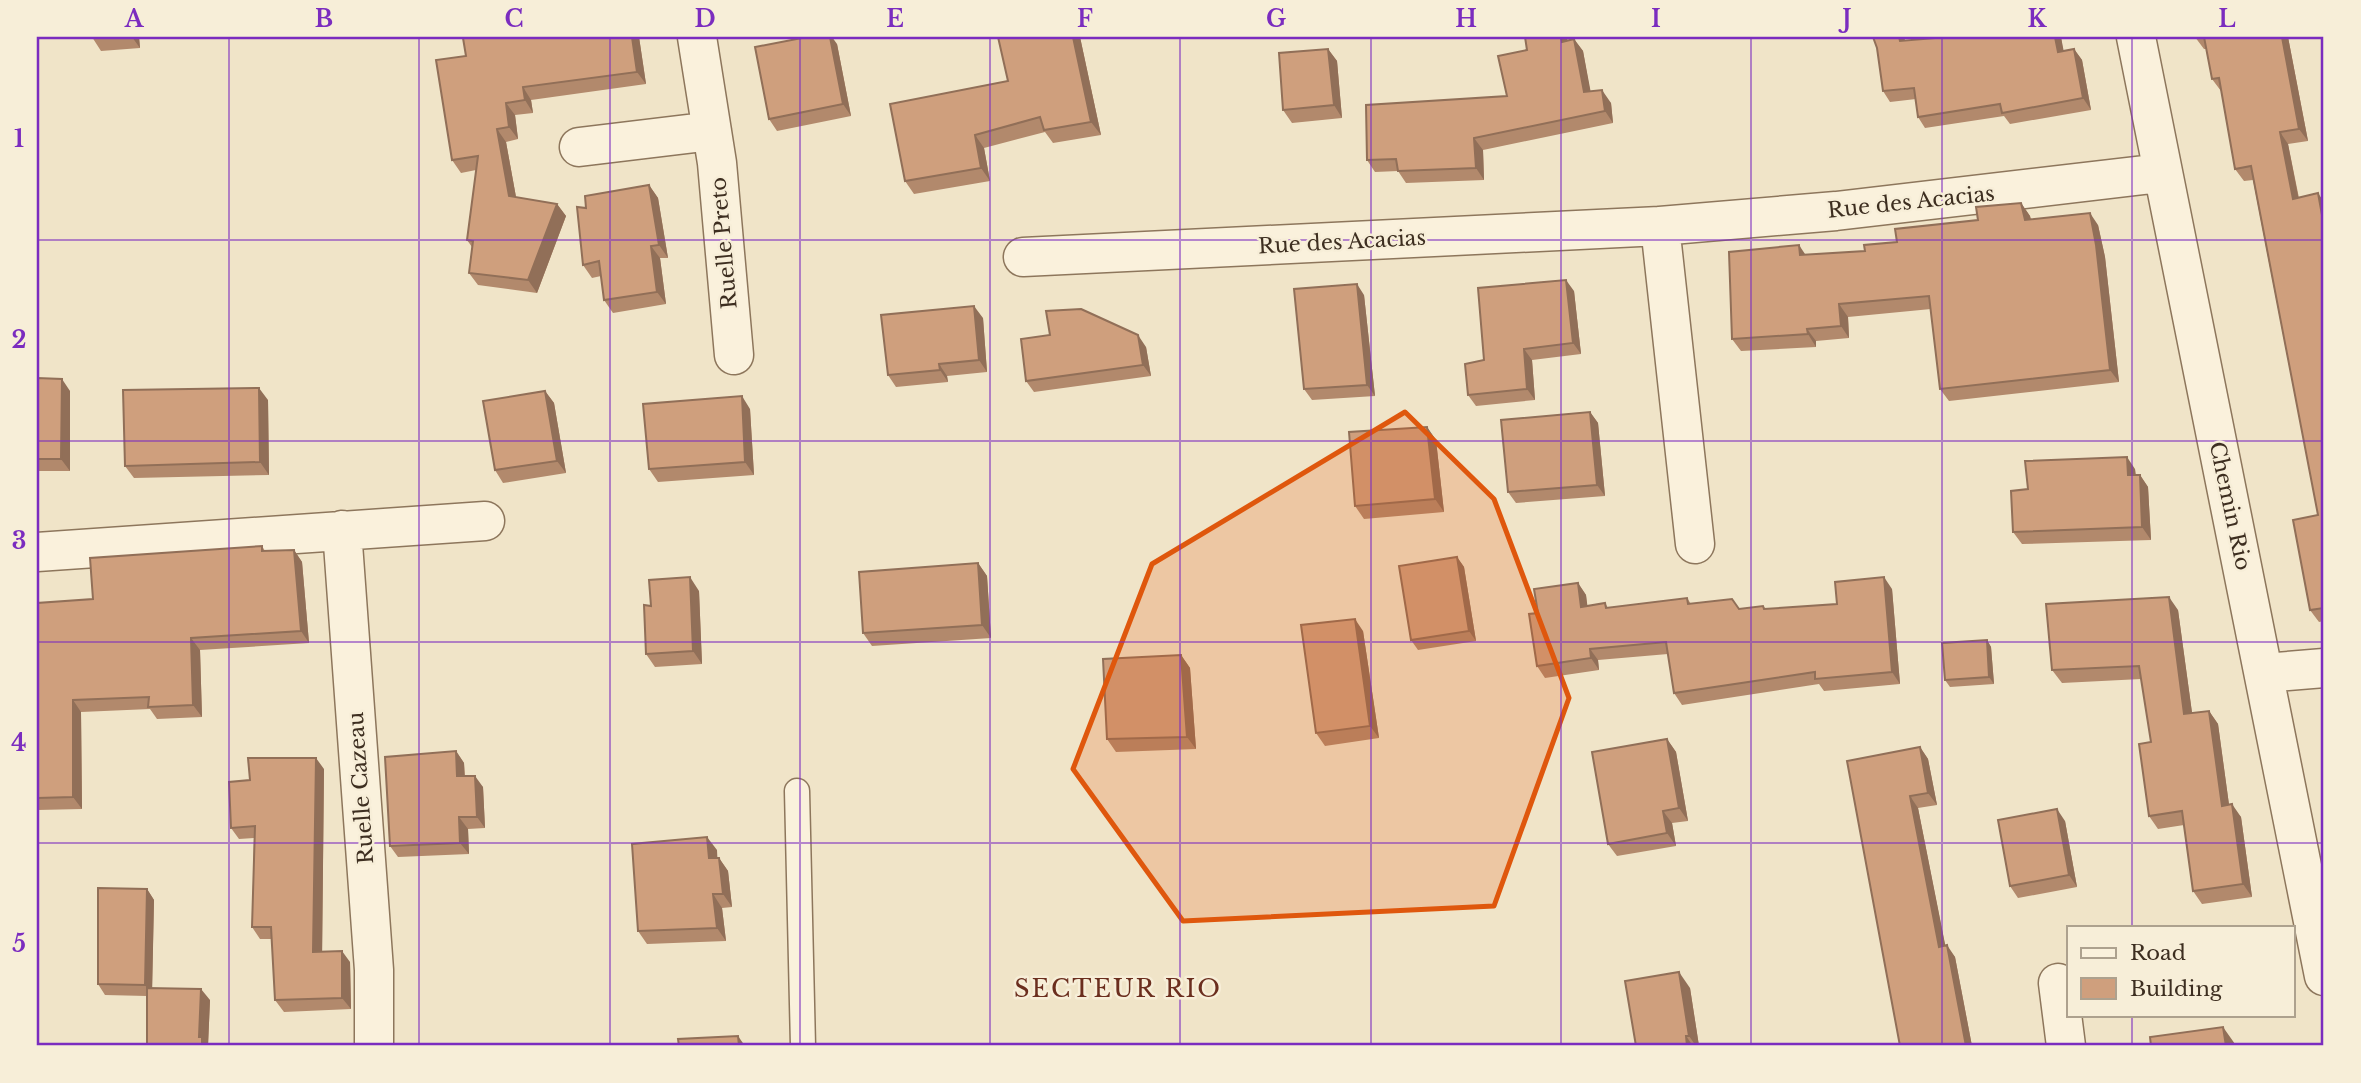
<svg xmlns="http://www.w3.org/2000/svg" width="2361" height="1083" font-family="'Libre Baskerville',serif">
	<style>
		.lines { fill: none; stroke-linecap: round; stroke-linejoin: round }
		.service-casing { stroke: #8d765c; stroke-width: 27 }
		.minor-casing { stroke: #8d765c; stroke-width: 41 }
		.service { stroke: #faf1dc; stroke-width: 24 }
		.minor { stroke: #faf1dc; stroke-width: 38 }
		.wall { fill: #b2896c }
		.shaded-wall { fill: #916f58 }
		.building { fill: #cf9f7d; stroke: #916f58; stroke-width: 2 }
		.marked { fill: #df570d; fill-opacity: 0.2; stroke: #df570d; stroke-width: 5; stroke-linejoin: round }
		.grid { fill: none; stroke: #7b2cbf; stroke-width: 2; stroke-opacity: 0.55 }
		.labels { text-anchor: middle; stroke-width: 5; stroke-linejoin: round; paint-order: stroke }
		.street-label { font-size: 21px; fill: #3d2e20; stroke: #f7eed8 }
		.quarter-label { font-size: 24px; letter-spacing: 2px; fill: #6b2e1e; stroke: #f7eed8 }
		.neatline { fill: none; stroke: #7b2cbf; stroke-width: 2.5 }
		.grid-label { font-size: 23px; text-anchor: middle; font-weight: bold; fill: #7b2cbf }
	</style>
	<rect width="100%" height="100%" fill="#f0e4c8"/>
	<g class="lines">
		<g class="service-casing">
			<path id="service" d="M797,791L803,1046"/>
		</g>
		<g class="minor-casing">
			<path id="minor" d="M697,37L717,163L734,355
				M2136,37L2324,976
				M579,147L712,131
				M1660,226L1695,544
				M1023,257L1660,226L1836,211L2161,173
				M342,530L374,970V1046
				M37,552L485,521
				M2264,673L2324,668
				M2058,983L2066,1046"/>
		</g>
		<use href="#service" class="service"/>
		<use href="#minor" class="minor"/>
	</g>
	<path class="wall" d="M92,37H139L140,48L101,51Z
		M639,37L646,84L531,100L533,113L515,115L518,139L506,142L516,197L557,204L566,216L537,293L478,285L469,273L472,247L467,240L476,170L461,173L452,160L466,56Z
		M1080,37L1101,135L1053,143L1045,132L984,148L990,181L914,194L905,181L1008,81Z
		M1525,37H1567V40L1574,39L1583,51L1590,91L1611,103L1613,123L1483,150L1484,180L1406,183L1398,171L1375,172L1367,160L1507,96L1527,50Z
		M1873,37H1904L1905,41L1947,37H2061L2063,51L2074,49L2082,60L2091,110L2010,124L2004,116L1925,128L1918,117L1916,99L1890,102L1883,91L1877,48Z
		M2195,37H2288L2308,141L2288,144L2299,198L2324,202V621L2319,622L2310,610L2318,515L2253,180L2244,181L2235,169L2221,91L2212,79L2206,49H2204Z
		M837,44L851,116L777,131L769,119Z
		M1328,49L1337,61L1342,118L1292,123L1283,110Z
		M649,185L658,198L668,258H660L666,304L613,313L604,300L601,276L592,278L583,265L586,208Z
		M2021,203L2030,216L2031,220L2098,225L2105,257L2119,382L1949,401L1940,389L1931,309L1848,317L1849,338L1816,341V347L1741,351L1732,339L1806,255L1865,251L1978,220Z
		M1574,291L1581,354L1532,360L1535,400L1476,406L1468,395L1484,360Z
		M1364,295L1375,396L1312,400L1304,389Z
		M983,318L987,372L947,376L948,382L896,387L888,375Z
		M1050,335L1146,347L1151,376L1034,392L1026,381Z
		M37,378L70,391V471H37Z
		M545,391L554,403L566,473L503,483L495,470Z
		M268,400L269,475L134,478L125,466Z
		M750,409L754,475L658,482L649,469Z
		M1590,412L1598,423L1605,496L1516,503L1508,492Z
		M1427,427L1436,440L1444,512L1364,519L1355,506Z
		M2135,469L2136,475H2140L2148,487L2151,540L2022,544L2013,532L2028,489Z
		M262,546L265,551L294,550L302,562L309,643L200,650L202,717L157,719L150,709L81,712L82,809L37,810V603L93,599Z
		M1457,557L1464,567L1476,641L1418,650L1411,640Z
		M978,563L987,576L991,638L872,646L863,633Z
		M1578,583L1586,595L1587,606L1605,603L1608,608L1687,598L1691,604L1739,609L1763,606L1766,609L1837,604L1892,589L1900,684L1824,691L1819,684L1682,705L1674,693L1668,654L1598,660L1599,670L1545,678L1537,666L1538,613Z
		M699,591L702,664L655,667L646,654L651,606Z
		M2178,610L2192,713L2209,711L2218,724L2229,805L2241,817L2252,897L2202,904L2193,891L2184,825L2158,829L2149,816L2151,742L2141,679L2062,683L2052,670Z
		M1363,631L1379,738L1325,746L1316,733Z
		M1987,640L1991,647L1994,684L1950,687L1945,680Z
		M1181,655L1190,668L1196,749L1116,752L1107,739Z
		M1667,739L1676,752L1688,821L1672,823L1676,846L1617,856L1608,844Z
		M1920,747L1928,759L1937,805L1918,808L1945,945L1955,957L1972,1046L1847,761Z
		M456,751L464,763L465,776L483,787L485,828L468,829L469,854L398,857L390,846Z
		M324,769L322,952L350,962L351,1009L284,1012L275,1000L272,939H260L252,927L254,838L239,839L231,828L250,780Z
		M2065,821L2077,887L2018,898L2010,886Z
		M717,850V858H719L728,871L732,907L722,908L726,941L647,944L638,931Z
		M147,889L154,900L152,988L210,1000L208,1046L147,996L105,995L98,984Z
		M1690,988L1699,1046H1636Z"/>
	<path class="shaded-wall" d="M132,37H139L140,48Z
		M632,37H639L646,84L637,72Z
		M830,37H832L837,44L851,116L843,104Z
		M1073,37H1080L1101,135L1091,122Z
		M1561,37H1567L1570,54L1562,42Z
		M1899,37H1904L1908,52L1900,41Z
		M2055,37H2061L2066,63L2058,52Z
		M2282,37H2288L2308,141L2299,129Z
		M1574,39L1583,51L1593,104L1584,92Z
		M1328,49L1337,61L1342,118L1334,105Z
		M2074,49L2082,60L2091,110L2083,98Z
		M523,87L531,100L533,113L525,100Z
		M1602,90L1611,103L1613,123L1605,111Z
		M506,103L515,115L518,139L509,127Z
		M497,129L506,142L518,208L509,196Z
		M2280,132L2288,144L2301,211L2293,199Z
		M975,135L984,148L990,181L981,168Z
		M1474,138L1483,150L1484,180L1476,168Z
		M649,185L658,198L668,258L659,245Z
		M2318,193L2324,202V226Z
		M2021,203L2030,216L2034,233L2025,220Z
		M557,204L566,216L537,293L528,280Z
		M2090,213L2098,225L2105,257L2119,382L2110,370Z
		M1799,245L1807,257L1800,255Z
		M651,246L660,258L666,304L657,292Z
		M1566,280L1574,291L1581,354L1573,343Z
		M1357,284L1364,295L1375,396L1367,385Z
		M1839,304L1848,317L1849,338L1841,326Z
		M974,306L983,318L987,372L979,360Z
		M1807,329L1816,341V347L1808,334Z
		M1138,335L1146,347L1151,376L1143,365Z
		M1524,349L1532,360L1535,400L1527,389Z
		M939,364L947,376L948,382L940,370Z
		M62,379L70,391V471L61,459Z
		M259,388L268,400L269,475L260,462Z
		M545,391L554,403L566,473L557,461Z
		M742,396L750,409L754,475L745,462Z
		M1590,412L1598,423L1605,496L1597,485Z
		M1427,427L1436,440L1444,512L1435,499Z
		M2127,457L2135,469L2136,487L2128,475Z
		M2140,475L2148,487L2151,540L2142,527Z
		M294,550L302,562L309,643L301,631Z
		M1457,557L1464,567L1476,641L1469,631Z
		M978,563L987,576L991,638L982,625Z
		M690,577L699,591L702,664L693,651Z
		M1884,577L1892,589L1900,684L1892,672Z
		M1578,583L1586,595L1589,618L1581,607Z
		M2169,597L2178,610L2194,727L2184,714Z
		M1355,619L1363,631L1379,738L1370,726Z
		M191,638L200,650L202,717L193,705Z
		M1987,640L1991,647L1994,684L1989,677Z
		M1590,649L1598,660L1599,670L1591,658Z
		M1181,655L1190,668L1196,749L1187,737Z
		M73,700L81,712L82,809L73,797Z
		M2209,711L2218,724L2231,819L2222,806Z
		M1667,739L1676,752L1688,821L1679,808Z
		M1920,747L1928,759L1937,805L1928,793Z
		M456,751L464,763L465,788L457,776Z
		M316,758L324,769L322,964L313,952Z
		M475,776L483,787L485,828L477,817Z
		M1910,796L1918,808L1948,959L1939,947Z
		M2232,804L2241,817L2252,897L2243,884Z
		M2057,809L2065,821L2077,887L2069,875Z
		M1663,811L1672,823L1676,846L1667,833Z
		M459,817L468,829L469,854L460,843Z
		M707,837L717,850L718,871L709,858Z
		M719,858L728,871L732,907L723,894Z
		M147,889L154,900L152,996L145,985Z
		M713,894L722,908L726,941L717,928Z
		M1947,945L1955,957L1972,1046H1966Z
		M342,951L350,962L351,1009L342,998Z
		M1679,972L1690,988L1699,1046H1696L1689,1036Z
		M201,989L210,1000L208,1046H202L199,1037Z
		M2223,1027L2235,1044L2236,1046H2226Z
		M738,1036L745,1046H739Z
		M1686,1036L1693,1046H1687Z"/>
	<path class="building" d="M92,37H114L92,38Z
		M468,37H632L637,72L523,87L525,100L506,103L509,127L497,129L509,196L557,204L528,280L469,273L473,241L467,240L478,156L452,160L436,60L466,56L463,38Z
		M807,37H830L843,104L769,119L755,47Z
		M998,37H1073L1091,122L1044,130L1040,117L975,135L981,168L905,181L890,104L1008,81Z
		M1525,37H1561L1562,42L1574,39L1584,92L1602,90L1605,111L1474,138L1476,168L1398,171L1396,159L1367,160L1366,105L1507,96L1498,56L1527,50Z
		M1873,37H1899L1900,41L1947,37H2055L2058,52L2074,49L2083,98L2002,113L2000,104L1918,117L1914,88L1883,91L1877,48Z
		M2204,37H2282L2299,129L2280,132L2293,199L2318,193L2324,226V608L2310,610L2293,520L2318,515L2251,166L2235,169L2219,78L2212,79Z
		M1328,49L1334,105L1283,110L1279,53Z
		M649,185L659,245L651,246L657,292L604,300L599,261L583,265L577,207L586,208L585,196Z
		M2021,203L2025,220L2090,213L2096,245L2110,370L1940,389L1929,296L1839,304L1841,326L1807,329L1808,334L1732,339L1729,252L1799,245L1800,255L1865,251L1864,245L1897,242L1895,229L1978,220L1976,207Z
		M1566,280L1573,343L1524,349L1527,389L1468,395L1465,364L1484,360L1478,288Z
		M1357,284L1367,385L1304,389L1294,289Z
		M974,306L979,360L939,364L940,370L888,375L881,315Z
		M1081,309L1138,335L1143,365L1026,381L1021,339L1050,335L1046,311Z
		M37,378L62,379L61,459H37Z
		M259,388L260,462L125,466L123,390Z
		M545,391L557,461L495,470L483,401Z
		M742,396L745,462L649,469L643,404Z
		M1590,412L1597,485L1508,492L1501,420Z
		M1427,427L1435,499L1355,506L1349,432Z
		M2127,457L2128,475H2140L2142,527L2013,532L2011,491L2028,489L2025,461Z
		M262,546V551L294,550L301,631L191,638L193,705L148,707L149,697L73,700V797L37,798V603L93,599L90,558Z
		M1457,557L1469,631L1411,640L1399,566Z
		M978,563L982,625L863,633L859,572Z
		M690,577L693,651L646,654L644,605L651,606L649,580Z
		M1884,577L1892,672L1815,679V672L1674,693L1666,642L1590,649L1591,658L1537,666L1529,614L1538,613L1534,589L1578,583L1581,607L1605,603L1606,608L1687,598L1688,604L1732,599L1739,609L1763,606L1764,609L1837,604L1835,582Z
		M2169,597L2184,714L2209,711L2222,806L2232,804L2243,884L2193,891L2182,811L2149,816L2139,744L2151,742L2139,666L2052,670L2046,604Z
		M1355,619L1370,726L1316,733L1301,625Z
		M1987,640L1989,677L1945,680L1942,643Z
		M1181,655L1187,737L1107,739L1103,659Z
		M1667,739L1679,808L1663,811L1667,833L1608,844L1592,752Z
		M1920,747L1928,793L1910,796L1939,947L1947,945L1966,1046H1900L1847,761Z
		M456,751L457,776H475L476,796L477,817H459L460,843L390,846L385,757Z
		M248,758H316L313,952L342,951V998L275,1000L271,927H252L255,826L231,828L229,782L250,780Z
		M2057,809L2069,875L2010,886L1998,820Z
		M707,837L709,858H719L723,894H713L717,928L638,931L632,844Z
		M98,888L147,889L145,985L98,984Z
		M1679,972L1689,1036H1686L1687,1046H1636L1625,981Z
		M147,988L201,989L199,1037H202V1046H147Z
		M2223,1027L2226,1046H2151L2150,1037Z
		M738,1036L739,1046H679L678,1039Z"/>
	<path class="marked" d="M1405,412L1494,499L1569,698L1494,906L1183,921L1073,769L1152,564Z"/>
	<path class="grid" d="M229,37V1046M419,37V1046M610,37V1046M800,37V1046M990,37V1046M1180,37V1046M1371,37V1046M1561,37V1046M1751,37V1046M1942,37V1046M2132,37V927M37,240H2324M37,441H2324M37,642H2324M37,843H2324M2132,1015V1046"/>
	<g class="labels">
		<g class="street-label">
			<text transform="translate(1911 202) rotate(-6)" y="7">Rue des Acacias</text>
			<text transform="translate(1342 242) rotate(-3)" y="7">Rue des Acacias</text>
			<text transform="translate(724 243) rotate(-95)" y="7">Ruelle Preto</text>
			<text transform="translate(2230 506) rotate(78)" y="7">Chemin Rio</text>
			<text transform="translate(361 788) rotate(-94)" y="7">Ruelle Cazeau</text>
		</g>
		<g class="quarter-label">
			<text x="1118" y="997">SECTEUR RIO</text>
		</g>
	</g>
	<rect width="2361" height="1083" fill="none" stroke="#f7eed8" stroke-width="77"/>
	<rect x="2067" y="926" width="228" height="91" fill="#f7eed8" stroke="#ada18e" stroke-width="2"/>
	<rect x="2081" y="948" width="35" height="10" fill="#faf1dc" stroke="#ada18e" stroke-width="2"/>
	<text x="2130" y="960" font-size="21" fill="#3d2e20">Road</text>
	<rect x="2081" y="978" width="35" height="21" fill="#cf9f7d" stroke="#ada18e" stroke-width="2"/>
	<text x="2130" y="996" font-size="21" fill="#3d2e20">Building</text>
	<rect x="38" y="38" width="2284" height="1006" class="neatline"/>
	<g class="grid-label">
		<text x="134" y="27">A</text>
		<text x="324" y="27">B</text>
		<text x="514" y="27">C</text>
		<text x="705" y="27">D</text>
		<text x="895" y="27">E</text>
		<text x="1085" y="27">F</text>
		<text x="1276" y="27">G</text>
		<text x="1466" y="27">H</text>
		<text x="1656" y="27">I</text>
		<text x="1847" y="27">J</text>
		<text x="2037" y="27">K</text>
		<text x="2227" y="27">L</text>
		<text x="19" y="147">1</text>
		<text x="19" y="348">2</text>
		<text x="19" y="549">3</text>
		<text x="19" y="751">4</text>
		<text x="19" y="952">5</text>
	</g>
</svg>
